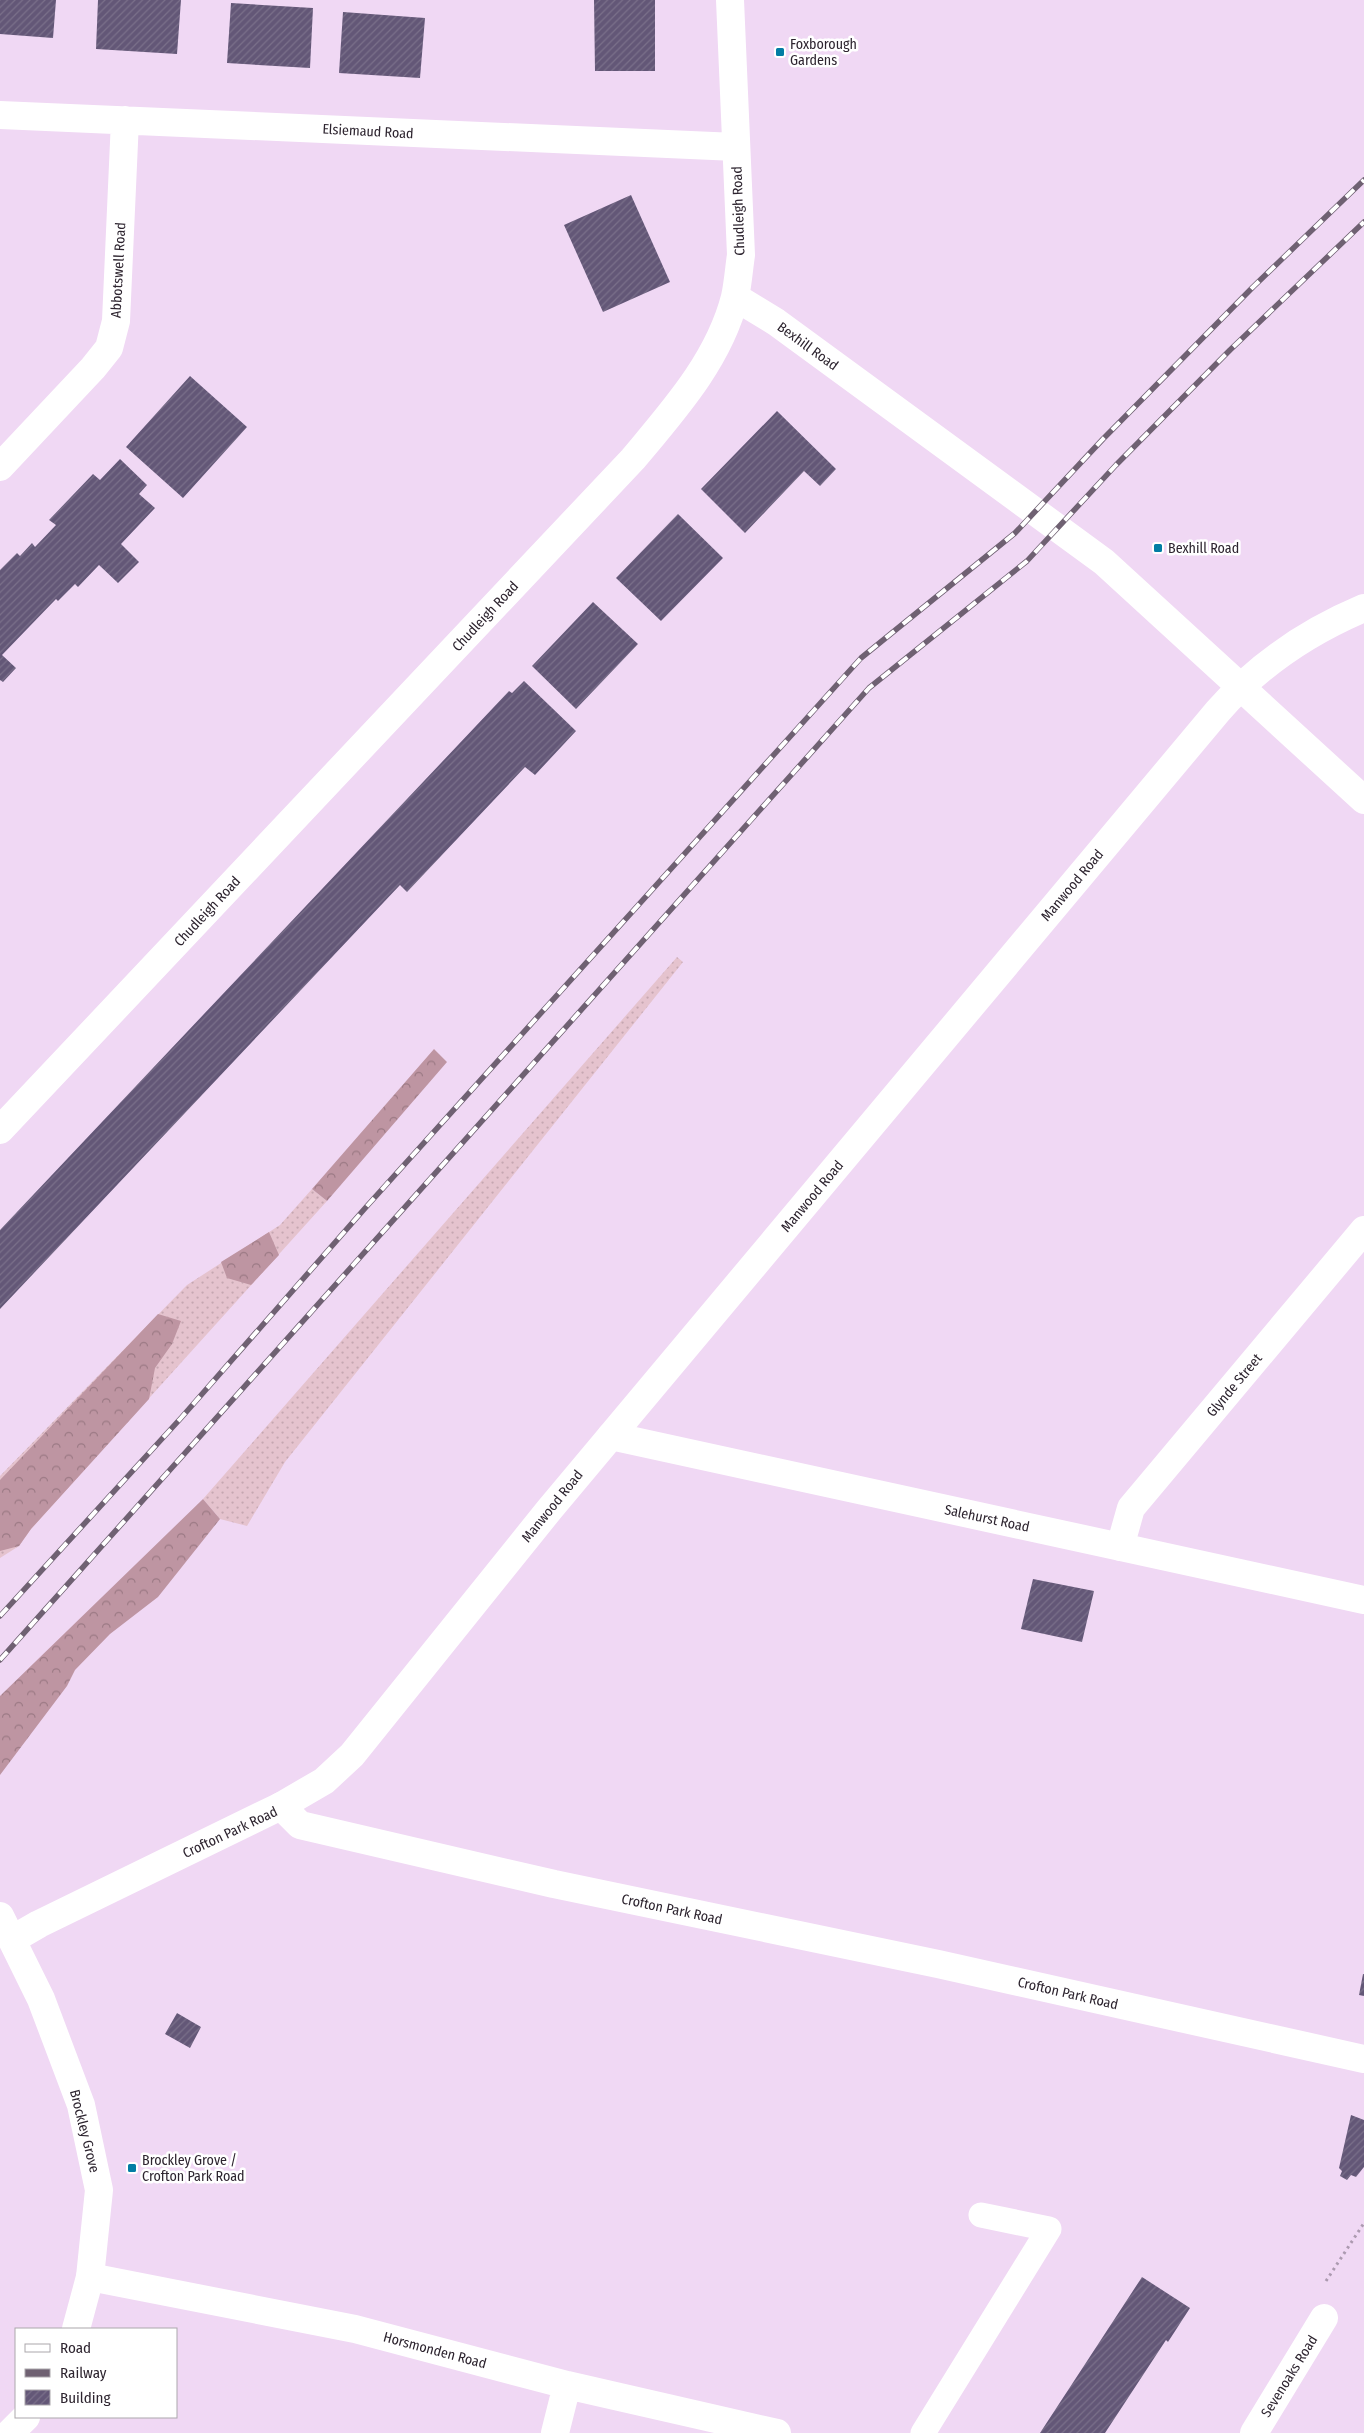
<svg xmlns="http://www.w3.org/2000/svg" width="1364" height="2433" font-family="'Fira Sans Condensed',sans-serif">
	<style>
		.grass { fill: url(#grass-dots) }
		.forest { fill: url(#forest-crowns) }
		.building { fill: url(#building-hatch) }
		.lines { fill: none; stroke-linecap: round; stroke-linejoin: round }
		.path { stroke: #ac9ab0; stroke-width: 3; stroke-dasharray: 2.5 4; stroke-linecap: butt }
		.service { stroke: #fff; stroke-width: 25 }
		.minor { stroke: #fff; stroke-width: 28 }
		.tertiary { stroke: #fff; stroke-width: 28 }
		.rail-casing { stroke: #6f6172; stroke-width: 5.5 }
		.rail { stroke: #fff; stroke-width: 4; stroke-dasharray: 11; stroke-linecap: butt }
		.poi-dot { fill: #027da4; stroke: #fff; stroke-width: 2 }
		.labels { text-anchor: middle; stroke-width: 5; stroke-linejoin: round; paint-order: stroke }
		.poi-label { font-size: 14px; fill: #2d242f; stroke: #fff; text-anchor: start }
		.street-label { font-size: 14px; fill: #2d242f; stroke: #fff }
	</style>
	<defs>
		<pattern id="grass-dots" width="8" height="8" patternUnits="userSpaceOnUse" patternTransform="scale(1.25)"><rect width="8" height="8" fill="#e5c3ce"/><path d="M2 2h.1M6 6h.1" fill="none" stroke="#c5a7b1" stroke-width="1.8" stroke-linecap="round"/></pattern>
		<pattern id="forest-crowns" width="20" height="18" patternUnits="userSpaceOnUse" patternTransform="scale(1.25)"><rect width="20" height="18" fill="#be95a2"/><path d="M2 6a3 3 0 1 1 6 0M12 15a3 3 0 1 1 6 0" fill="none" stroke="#9b7984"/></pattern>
		<pattern id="building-hatch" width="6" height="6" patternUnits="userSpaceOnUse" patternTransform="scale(1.25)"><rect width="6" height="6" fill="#635777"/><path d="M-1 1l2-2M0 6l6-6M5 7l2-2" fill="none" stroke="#7a708a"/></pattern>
	</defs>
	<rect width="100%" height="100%" fill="#f0d8f4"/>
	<path class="grass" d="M677,957L683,962L285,1462L247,1526L220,1519L203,1499Z
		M312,1189L327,1201L31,1529L19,1546L0,1558V1476L187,1285L280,1225Z"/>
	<path class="forest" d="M434,1049L447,1062L327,1201L312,1189Z
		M269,1232L279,1255L251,1285L227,1278L221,1262Z
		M158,1314L181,1321L172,1344L155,1368L149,1399L31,1529L19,1546L0,1551V1480Z
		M203,1499L220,1519L158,1597L110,1634L75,1670L67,1686L0,1775V1696Z"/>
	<path class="building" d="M0,0H56L53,38L0,34Z
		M98,0H181L177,54L96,49Z
		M594,0H655V71H595Z
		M231,3L313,8L310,68L227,63Z
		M343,12L425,18L420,78L339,73Z
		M631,195L670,282L603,312L564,225Z
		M190,376L247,427L183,498L126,447Z
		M777,411L836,469L820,486L804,471L745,533L701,489Z
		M120,459L147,485L139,494L155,508L121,544L139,562L118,583L99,565L78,587L75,584L58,601L56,599L2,655L16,668L3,682L0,680V570L17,553L20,556L32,543L35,547L56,525L49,520L93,474L100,480Z
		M678,514L723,558L661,621L616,578Z
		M593,602L638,644L576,709L532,666Z
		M524,681L576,731L535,775L525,767L407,892L400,885L0,1309V1230L509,691L512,693Z
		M1033,1579L1094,1591L1082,1642L1021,1629Z
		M1363,1974H1364V1996L1359,1995Z
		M177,2013L201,2027L190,2048L165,2034Z
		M1351,2115L1364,2120V2167L1356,2177L1351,2175L1347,2180L1340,2176L1342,2171L1339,2168Z
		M1142,2277L1190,2308L1168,2342L1166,2340L1105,2433H1040Z"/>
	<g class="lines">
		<path class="path" d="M1326,2281L1364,2223"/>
		<path class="service" d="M923,2433L1049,2229L981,2215"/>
		<path class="minor" d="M0,115L736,147
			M735,297L776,322L1104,562L1364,800
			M0,467L93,368L109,348L116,321L125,120
			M0,1130L633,459C674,410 719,360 735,297C738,283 739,268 741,255L730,0
			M611,1436L1364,1600
			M1120,1547L1131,1508L1364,1230
			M281,1806L300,1825L554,1884L938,1964L1364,2059
			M90,2277L355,2329L567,2385L777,2433
			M555,2433L567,2385
			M1254,2433L1324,2318"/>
		<path class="tertiary" d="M0,1916L41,1999L81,2105L99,2190L90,2277L76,2329
			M13,1939L39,1924L281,1806L324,1781L352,1755L549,1510L1218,711C1259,664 1307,632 1364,608
			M10,2433L26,2417"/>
		<g class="rail-casing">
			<path id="rail" d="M0,1616L181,1418L367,1206L861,658L1015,533L1103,439L1253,287L1364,180
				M0,1660L869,688L1027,561L1116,465L1230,350L1364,222"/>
		</g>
		<use href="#rail" class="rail"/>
	</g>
	<g class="poi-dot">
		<rect x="775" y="47" width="10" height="10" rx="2.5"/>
		<rect x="1153" y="543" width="10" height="10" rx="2.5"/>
		<rect x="127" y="2163" width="10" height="10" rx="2.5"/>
	</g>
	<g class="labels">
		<g class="poi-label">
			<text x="790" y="49">Foxborough<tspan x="790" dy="16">Gardens</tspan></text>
			<text x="1168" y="553">Bexhill Road</text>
			<text x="142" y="2165">Brockley Grove /<tspan x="142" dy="16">Crofton Park Road</tspan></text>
		</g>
		<g class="street-label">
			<text transform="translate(368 131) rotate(3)" y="5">Elsiemaud Road</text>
			<text transform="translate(738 211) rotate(-92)" y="5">Chudleigh Road</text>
			<text transform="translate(118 270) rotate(-87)" y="5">Abbotswell Road</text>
			<text transform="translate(808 346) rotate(36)" y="5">Bexhill Road</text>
			<text transform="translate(485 616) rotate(-47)" y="5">Chudleigh Road</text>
			<text transform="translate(1072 885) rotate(-50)" y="5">Manwood Road</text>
			<text transform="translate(207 911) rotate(-47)" y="5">Chudleigh Road</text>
			<text transform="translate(812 1196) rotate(-50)" y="5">Manwood Road</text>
			<text transform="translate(1234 1385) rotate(-50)" y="5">Glynde Street</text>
			<text transform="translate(552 1506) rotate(-51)" y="5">Manwood Road</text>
			<text transform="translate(987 1518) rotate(12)" y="5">Salehurst Road</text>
			<text transform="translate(230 1832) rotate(-25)" y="5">Crofton Park Road</text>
			<text transform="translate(672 1909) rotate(12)" y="5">Crofton Park Road</text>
			<text transform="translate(1068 1993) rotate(13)" y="5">Crofton Park Road</text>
			<text transform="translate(85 2131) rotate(76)" y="5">Brockley Grove</text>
			<text transform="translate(435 2350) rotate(15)" y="5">Horsmonden Road</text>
			<text transform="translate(1289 2376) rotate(-58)" y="5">Sevenoaks Road</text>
		</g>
	</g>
	<rect x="15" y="2328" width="162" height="90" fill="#ffffff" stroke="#aba7ac"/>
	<rect x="25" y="2344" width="25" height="8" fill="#ffffff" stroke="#aba7ac"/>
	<text x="60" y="2353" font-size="15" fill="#2d242f">Road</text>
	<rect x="25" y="2369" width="25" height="8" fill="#6f6172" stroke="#aba7ac"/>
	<text x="60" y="2378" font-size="15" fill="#2d242f">Railway</text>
	<rect x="25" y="2390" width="25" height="15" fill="url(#building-hatch)" stroke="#aba7ac"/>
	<text x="60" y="2403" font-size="15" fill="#2d242f">Building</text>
</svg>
